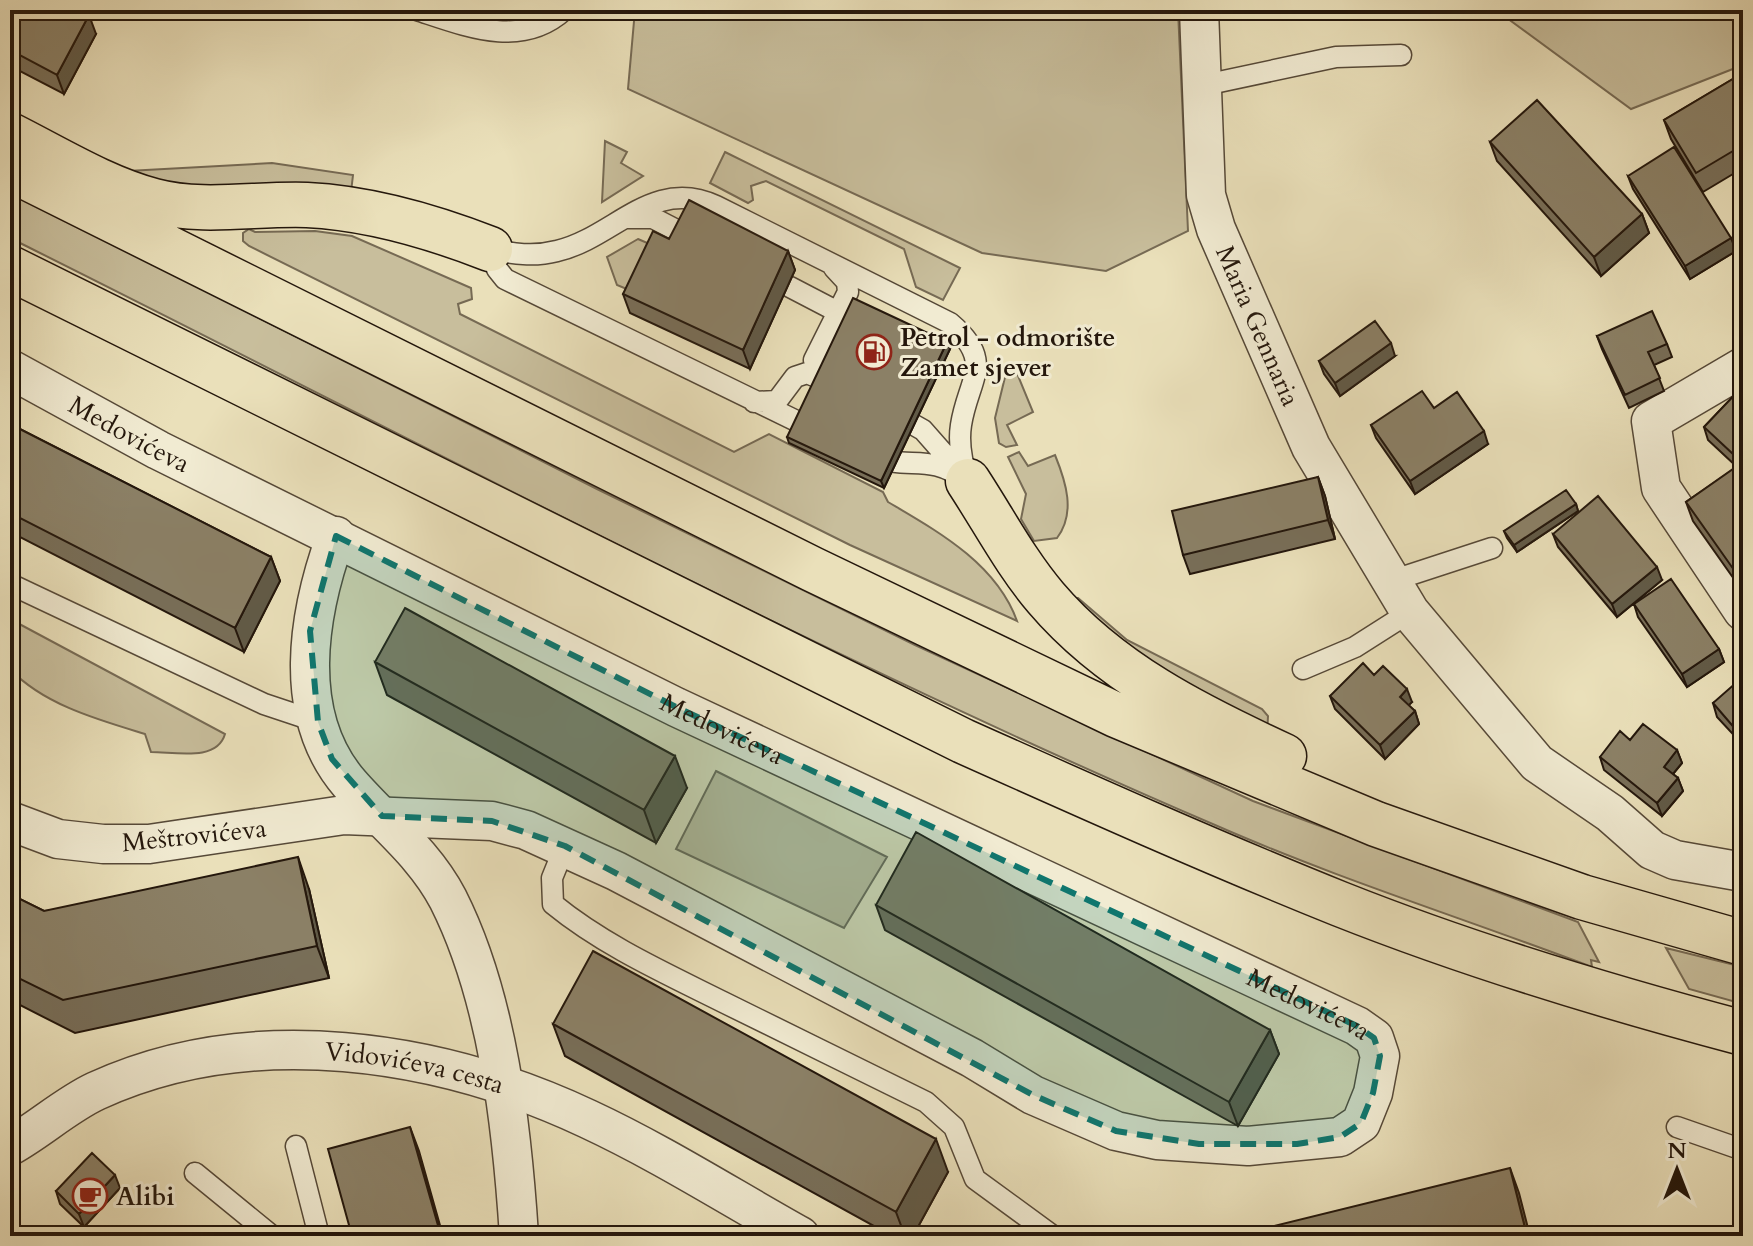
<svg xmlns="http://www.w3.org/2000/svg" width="1753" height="1246" font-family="Cardo,serif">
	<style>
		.green { fill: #c8be9c; stroke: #766a54; stroke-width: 2 }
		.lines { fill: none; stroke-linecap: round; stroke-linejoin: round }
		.lane-casing { stroke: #564938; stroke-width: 23 }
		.street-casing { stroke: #564938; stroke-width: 41 }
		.highway-casing { stroke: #24170c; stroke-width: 47 }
		.lane { stroke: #f1ebd2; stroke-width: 20 }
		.street { stroke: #f1ebd2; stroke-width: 38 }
		.highway { stroke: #eae0ba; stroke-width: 44 }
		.wall { fill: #786e58; stroke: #24170c; stroke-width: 2 }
		.shaded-wall { fill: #615a47; stroke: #24170c; stroke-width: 2 }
		.building { fill: #8b8066; stroke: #24170c; stroke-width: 2 }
		.marked { fill: #0f766e; fill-opacity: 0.2; stroke: #0f766e; stroke-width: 6; stroke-dasharray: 16 10; stroke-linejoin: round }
		.labels { text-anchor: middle; stroke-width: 6; stroke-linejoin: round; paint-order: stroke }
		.street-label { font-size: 26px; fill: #24170c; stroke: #f1ebd2 }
		.poi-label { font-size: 26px; font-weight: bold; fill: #24170c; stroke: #f1ebd2; text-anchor: start }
	</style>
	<rect width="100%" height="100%" fill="#eae0ba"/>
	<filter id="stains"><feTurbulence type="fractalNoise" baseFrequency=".0025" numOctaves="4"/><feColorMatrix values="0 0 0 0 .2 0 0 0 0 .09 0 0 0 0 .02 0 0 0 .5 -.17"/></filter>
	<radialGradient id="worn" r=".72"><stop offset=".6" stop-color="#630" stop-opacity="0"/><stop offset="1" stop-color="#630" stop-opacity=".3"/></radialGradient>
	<path class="green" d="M635,10H1178L1188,231L1106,271L982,253L628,89Z
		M1496,10H1743V65L1631,109Z
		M605,141L627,152L621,163L643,176L602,202Z
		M725,152L960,268L943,300L916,287L904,249L766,181L751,186L753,200L748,203L710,183Z
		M272,163L353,175L351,192L162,186L109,172Z
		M10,192L597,489L915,645L1253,801L1578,922L1599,962L1591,960L1592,967C1466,919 1338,879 1215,825C804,649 410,437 10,238Z
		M249,229L255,232L315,231L352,236L471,288L472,299L458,304L460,314L734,452L769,434L883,492L888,502C937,531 996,563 1017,621L850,545L249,246L243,241V233Z
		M638,239L652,245L629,290L617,285L607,257Z
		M1014,366L1033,412L1007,425L1017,445L1006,447L999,443L995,418L1007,369L1011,372Z
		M1019,452L1028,466L1055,455C1066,482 1076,513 1057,538L1034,541L1021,519L1026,494L1008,457Z
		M1072,598H1078L1127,640L1262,709L1268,716L1267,735L1166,678Z
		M10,619L225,734C217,762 175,752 151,752L145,734C99,720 44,705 10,669Z
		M716,771L887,857L844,928L676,849Z
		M1666,948L1743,967V1004L1689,989Z"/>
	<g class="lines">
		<g class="lane-casing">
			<path id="lane" d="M417,10C466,26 521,49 564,10
				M1200,86L1336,57L1401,55
				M628,218H653L684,234
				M490,249C513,254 534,257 557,251C614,238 653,176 716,206L950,323C996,362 968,379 961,425C958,444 962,463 968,481
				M490,249L497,269L505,279L819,432
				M790,287L838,312
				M819,377L814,360L848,292L847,282L834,268
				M754,402L777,401L795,377L807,373L838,386
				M891,412L923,430L960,472
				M870,455C910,472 926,451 968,481
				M1391,581L1492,548
				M10,584L264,704L318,722
				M1303,669L1355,647L1410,612
				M565,846L552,878L553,904C603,945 665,973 723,1002C791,1035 858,1069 926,1102L954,1127L975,1179L1053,1236
				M1677,1127L1743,1150
				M296,1146L319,1236
				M195,1173L272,1236"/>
		</g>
		<g class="street-casing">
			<g id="street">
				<path id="s1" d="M1199,10L1206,195L1216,229L1311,447L1410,612L1537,763L1610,813L1652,850L1675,860L1743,872"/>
				<path d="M1743,367L1651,421L1661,488L1743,611"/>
				<path id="s2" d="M10,369L158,450L676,707L1357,1026L1374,1038L1380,1056L1373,1093L1361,1123L1340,1137L1248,1146L1157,1140L1116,1131L1033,1095L972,1058L616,871L526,830L492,821L344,815L149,844H103L58,839L10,821"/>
				<path d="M336,536C308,613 290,715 350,784C384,823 424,853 448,899C498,998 512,1127 519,1236"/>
				<path id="s3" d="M10,1146C39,1130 66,1105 96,1091C251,1020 439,1049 588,1119C661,1153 730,1197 800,1236"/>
			</g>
		</g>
		<g class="highway-casing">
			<path id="highway" d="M10,135C56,158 104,188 154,201C203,214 257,203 307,205C370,208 431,226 490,249
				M10,169L812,569L1116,715L1376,824L1582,897L1743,943
				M10,268L963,741C1088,797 1213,853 1340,904C1471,956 1607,997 1743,1033
				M968,481C993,519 1016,563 1046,598C1109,672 1197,716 1284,756"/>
		</g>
		<use href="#lane" class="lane"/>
		<use href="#street" class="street"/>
		<use href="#highway" class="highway"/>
	</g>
	<path class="wall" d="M10,10L96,34L64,94L10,66Z
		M1743,73V168L1703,192L1671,139L1664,120Z
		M1490,142L1642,214L1649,233L1601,276L1497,161Z
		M1628,176L1731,238L1736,251L1690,279L1633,189Z
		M669,239L788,251L795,270L750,369L630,313L623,294Z
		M1597,336L1667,344L1672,357L1654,365L1664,391L1629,408L1602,349Z
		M950,349L884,488L789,443L787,437Z
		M1395,356L1340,396L1324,374L1319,361Z
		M1743,386L1741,589L1693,521L1686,502L1737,467L1708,440L1704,427Z
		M1434,408L1488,444L1415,494L1376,438L1371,425Z
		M10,424L271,557L280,581L244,652L10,532Z
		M1318,477L1325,496L1335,539L1190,574L1183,555Z
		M1576,504L1578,511L1517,552L1507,538L1504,531Z
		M1553,534L1662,580L1617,617L1558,547Z
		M1634,604L1719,649L1724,662L1687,687L1638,617Z
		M375,662L687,788L656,843L387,695Z
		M1374,675L1412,702L1408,705L1415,711L1419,724L1385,759L1335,709L1330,696Z
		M1743,686V745L1717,717L1713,703Z
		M1630,740L1677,750L1682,763L1673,774L1678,778L1683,791L1662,816L1604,770L1600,757Z
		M309,889L329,978L75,1033L10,1000V894L44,911Z
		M876,905L1270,1030L1279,1054L1238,1126L885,930Z
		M553,1024L948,1172L913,1236H892L565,1056Z
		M120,1188L84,1227L60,1204L56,1191Z"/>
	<path class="shaded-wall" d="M89,15L96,34L64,94L57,75Z
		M1642,214L1649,233L1601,276L1594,257Z
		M1731,238L1736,251L1690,279L1685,266Z
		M788,251L795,270L750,369L743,350Z
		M947,342L950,349L884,488L881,481Z
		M1391,343L1395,356L1340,396L1335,383Z
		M1484,431L1488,444L1415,494L1410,481Z
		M1743,444V462L1737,468L1733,454Z
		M1318,477L1325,496L1335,539L1328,520Z
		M1576,504L1578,511L1517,552L1514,545Z
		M271,557L280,581L244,652L235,628Z
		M1743,564V588L1741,589L1734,570Z
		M1657,567L1662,580L1617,617L1612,604Z
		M1719,649L1724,662L1687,687L1682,674Z
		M1407,689L1412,702L1404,710L1400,697Z
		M1415,711L1419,724L1385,759L1380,745Z
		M1677,750L1682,763L1668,780L1664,767Z
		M675,756L687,788L656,843L644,810Z
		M1678,778L1683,791L1662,816L1657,803Z
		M298,857L309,889L329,978L317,946Z
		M1270,1030L1279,1054L1238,1126L1229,1102Z
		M410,1127L419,1151L443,1236H441Z
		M936,1139L948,1172L913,1236H905L896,1212Z
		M1510,1168L1519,1193L1530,1236H1527Z
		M115,1175L120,1188L84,1227L79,1214Z"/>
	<path class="building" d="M10,10H80L89,15L57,75L10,50Z
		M1743,73V145L1696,173L1664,120Z
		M1537,100L1642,214L1594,257L1490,142Z
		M1674,147L1731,238L1685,266L1628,176Z
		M689,200L788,251L743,350L623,294L653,231L669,239Z
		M853,298L947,342L881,481L787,437Z
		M1652,311L1667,344L1648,352L1660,378L1625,395L1597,336Z
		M1375,321L1391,343L1335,383L1319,361Z
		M1743,386V444L1733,454L1704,427Z
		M1422,391L1434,408L1457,392L1484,431L1410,481L1371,425Z
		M10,424L271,557L235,628L10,513Z
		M1743,462V564L1734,570L1686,502Z
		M1318,477L1328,520L1183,555L1172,511Z
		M1566,490L1576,504L1514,545L1504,531Z
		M1598,496L1657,567L1612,604L1553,534Z
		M1671,579L1719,649L1682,674L1634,604Z
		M405,608L675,756L644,810L375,662Z
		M1363,663L1374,675L1383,666L1407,689L1400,697L1415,711L1380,745L1330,696Z
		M1738,681L1743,686V738L1713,703Z
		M1643,724L1677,750L1664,767L1678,778L1657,803L1600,757L1620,731L1630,740Z
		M916,832L1270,1030L1229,1102L876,905Z
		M298,857L317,946L63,1000L10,974V894L44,911Z
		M593,951L936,1139L896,1212L553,1024Z
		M410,1127L441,1236H352L328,1149Z
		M92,1153L115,1175L79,1214L56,1191Z
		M1510,1168L1527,1236H1233Z"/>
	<path class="marked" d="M336,536L676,707L1357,1026L1374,1038L1380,1056L1373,1093L1361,1123L1340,1137L1297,1144H1199L1116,1131L1033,1095L565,846L492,821L382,816L332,759L318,722L310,631Z"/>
	<defs>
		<g id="fuel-ring" transform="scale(1.8)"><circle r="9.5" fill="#f1ebd2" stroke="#8f2418" stroke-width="1.5"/><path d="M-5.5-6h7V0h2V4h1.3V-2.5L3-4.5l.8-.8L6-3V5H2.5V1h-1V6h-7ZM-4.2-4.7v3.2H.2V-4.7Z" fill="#8f2418"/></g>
		<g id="cafe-ring" transform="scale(1.8)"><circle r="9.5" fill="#f1ebd2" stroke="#8f2418" stroke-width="1.5"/><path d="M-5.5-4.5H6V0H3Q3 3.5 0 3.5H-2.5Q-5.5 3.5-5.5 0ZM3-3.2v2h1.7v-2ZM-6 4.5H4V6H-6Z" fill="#8f2418"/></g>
	</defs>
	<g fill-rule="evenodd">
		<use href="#fuel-ring" x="874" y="352"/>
		<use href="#cafe-ring" x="90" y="1196"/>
	</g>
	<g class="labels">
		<g class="street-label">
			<text dy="9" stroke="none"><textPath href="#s1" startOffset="326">Maria Gennaria</textPath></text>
			<text dy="9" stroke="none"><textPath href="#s2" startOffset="136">Medovićeva</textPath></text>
			<text dy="9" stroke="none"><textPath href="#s2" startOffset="798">Medovićeva</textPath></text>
			<text transform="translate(194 835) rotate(-6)" y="9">Meštrovićeva</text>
			<text dy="9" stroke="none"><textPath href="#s2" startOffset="1446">Medovićeva</textPath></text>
			<text dy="9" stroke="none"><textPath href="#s3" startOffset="428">Vidovićeva cesta</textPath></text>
		</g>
		<g class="poi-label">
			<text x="900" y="346">Petrol - odmorište<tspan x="900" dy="30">Zamet sjever</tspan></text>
			<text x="116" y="1205">Alibi</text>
		</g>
	</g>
	<rect width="1753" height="1246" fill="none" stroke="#eae0ba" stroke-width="40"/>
	<rect x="12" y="12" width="1729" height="1222" fill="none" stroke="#24170c" stroke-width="4"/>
	<rect x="20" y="20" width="1713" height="1206" fill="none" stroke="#24170c" stroke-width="2"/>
	<g transform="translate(1677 1170)" stroke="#f1ebd2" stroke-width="6" paint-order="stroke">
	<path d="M0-6L14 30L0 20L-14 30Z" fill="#24170c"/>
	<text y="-12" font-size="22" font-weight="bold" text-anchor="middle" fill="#24170c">N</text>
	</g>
	<rect width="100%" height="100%" filter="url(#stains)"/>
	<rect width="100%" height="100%" fill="url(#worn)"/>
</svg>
